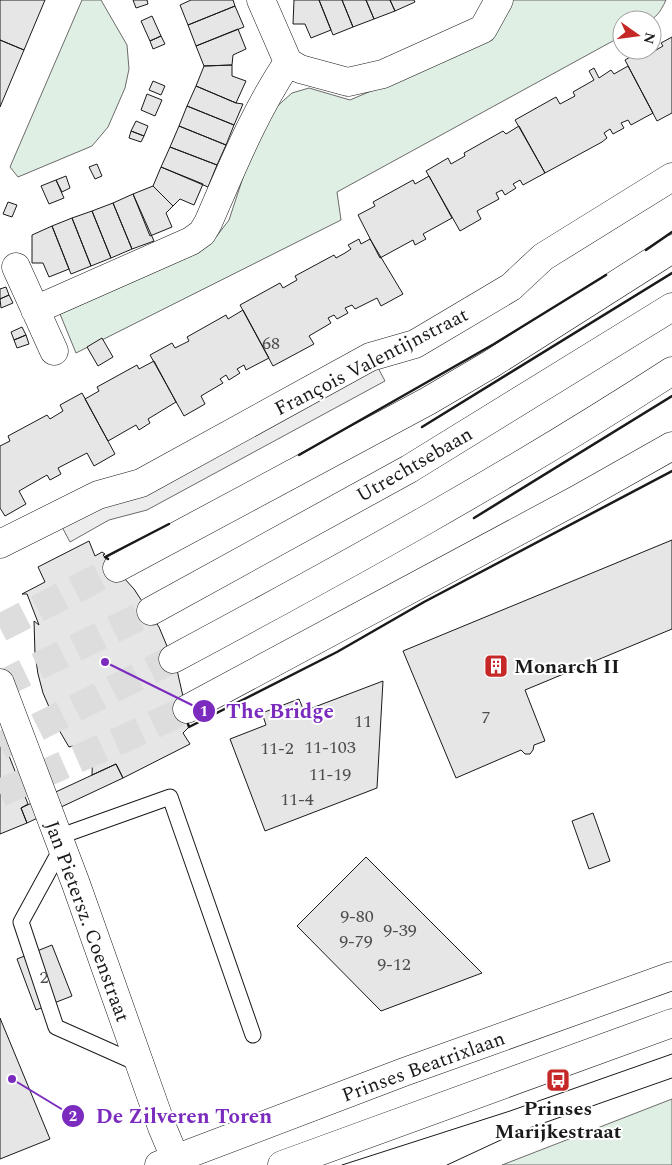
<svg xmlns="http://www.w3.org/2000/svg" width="672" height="1165" font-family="Spectral,serif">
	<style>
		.green { fill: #e0efe3; stroke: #6a6a6a }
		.parking { fill: #ededed; stroke: #6a6a6a }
		.building { fill: #e6e6e6; stroke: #1a1a1a }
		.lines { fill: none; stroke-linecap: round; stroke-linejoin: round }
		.primary-tunnel { stroke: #ddd; stroke-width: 28; stroke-dasharray: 28 14; stroke-linecap: butt }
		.service-casing { stroke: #1a1a1a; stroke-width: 17 }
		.minor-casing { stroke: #1a1a1a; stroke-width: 29 }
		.tertiary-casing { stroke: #1a1a1a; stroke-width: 29 }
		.primary-casing { stroke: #1a1a1a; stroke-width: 29 }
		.service { stroke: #fff; stroke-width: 15 }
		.minor { stroke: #fff; stroke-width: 28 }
		.tertiary { stroke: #fff; stroke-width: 28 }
		.primary { stroke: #fff; stroke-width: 28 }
		.tram { stroke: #1a1a1a; stroke-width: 1 }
		.wall { stroke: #1a1a1a; stroke-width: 2.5 }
		.labels { text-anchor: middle; stroke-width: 4; stroke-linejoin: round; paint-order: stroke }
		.number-label { font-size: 18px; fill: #4d4d4d }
		.street-label { font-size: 20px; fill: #1a1a1a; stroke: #fff }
		.poi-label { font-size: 20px; font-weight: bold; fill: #1a1a1a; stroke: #fff; text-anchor: start }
		.leader { fill: none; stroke: #7b2cbf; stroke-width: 2 }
		.callout-dot { fill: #7b2cbf; stroke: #fff; stroke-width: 2 }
		.mark-label { font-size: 15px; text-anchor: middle; font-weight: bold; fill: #fff }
		.callout-label { font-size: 21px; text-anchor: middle; font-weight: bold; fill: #7b2cbf; stroke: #fff; stroke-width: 4; stroke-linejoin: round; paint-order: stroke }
	</style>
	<rect width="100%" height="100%" fill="#fff"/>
	<path class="green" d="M82,0H101L127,45L129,69L125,88L108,127L92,146L18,177L10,167Z
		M512,0H666C654,26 648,20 622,20V36L337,192L341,220L76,353L60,314L198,253L216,237L229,220L253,147L274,109L292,93L309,88L350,100L467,50Z
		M672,1099V1165H502Z"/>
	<path class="parking" d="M376,364L385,381L147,510L109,520L70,542L62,527Z"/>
	<path class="building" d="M0,0H45L24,50L0,40Z
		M133,0H147L148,4L136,8Z
		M191,0H233L235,6L188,25L180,5Z
		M294,0H319L331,30L311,38L305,24H293Z
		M319,0H342L353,27L333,35Z
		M342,0H366L374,19L353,27Z
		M366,0H390L395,11L374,19Z
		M390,0H414L415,2L395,11Z
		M235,6L244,27L196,46L188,25Z
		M152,16L161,36L150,41L141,21Z
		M238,29L246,49L233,55L232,65L204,66L196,46Z
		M161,36L165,44L153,49L150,41Z
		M672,37V113L657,121L625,60L642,50H649L651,53L663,46L661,43Z
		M0,40L24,50L0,107Z
		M232,65V76L246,81L236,103L196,86L204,66Z
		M628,66L653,113L631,125L628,120L621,123L624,128L613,134L610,129L604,133L607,138L602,142L545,173L515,120L556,97L560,104L575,96L573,92L594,80L589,71L594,68L599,78L611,70L614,74Z
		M153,81L165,86L161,95L149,90Z
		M196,86L236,103L243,104L234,125L187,106Z
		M147,94L162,100L155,116L141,110Z
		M187,106L234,125L226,145L179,126Z
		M136,121L148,126L144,136L131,131Z
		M179,126L226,145L217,165L170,147Z
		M519,126L545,173L523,185L520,180L513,184L516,188L505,195L502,190L496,193L499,199L477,211L481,219L460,231L426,171L448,158L451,164L465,156L464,153L503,131L506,134Z
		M131,131L144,136L141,142L129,138Z
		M170,147L217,165L208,187L161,167Z
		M97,164L102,176L95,179L89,167Z
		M161,167L203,184L194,205L180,199L173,206L153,186Z
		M66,176L70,188L62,192L56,180Z
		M429,176L452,218L423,234L426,239L415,245L413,240L380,258L358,215L375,206L373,202L413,180L415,184Z
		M56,180L64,198L49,204L41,186Z
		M153,186L173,206L166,213L172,227L150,236L133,194Z
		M133,194L154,241L132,249L113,203Z
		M8,202L17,205L12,217L3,214Z
		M113,203L132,249L111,258L92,211Z
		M92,211L111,258L91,266L72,218Z
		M72,218L91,266L71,274L52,226Z
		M52,226L69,269L49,277L43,263H32V235Z
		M359,239L361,244L370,239L403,294L381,306L377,298L355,309L352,305L345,308L348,313L337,319L334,315L328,318L331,323L309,336L314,344L273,366L240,305L280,283L283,288L297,280L295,276L334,255L336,258L345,253L351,249L348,245Z
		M6,287L9,295L0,299V289Z
		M9,295L13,303L1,308L0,299Z
		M243,310L269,358L246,370L244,365L237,369L240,373L229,380L226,375L220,379L223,383L201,396L205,404L184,416L150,355L172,343L175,348L189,341L187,337L226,315L228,319Z
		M22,327L26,335L14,340L11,332Z
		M26,335L29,344L17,348L14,340Z
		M102,338L113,357L98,366L87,347Z
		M154,361L176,402L148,419L150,423L139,430L136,425L108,441L85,399L99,391L97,387L137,365L139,369Z
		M82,393L115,454L94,466L87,453L58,468L61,474L50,480L47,475L19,491L26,504L5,516L0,508V446L10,441L8,436L47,415L50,419L63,411L60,405Z
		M672,540V629L525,690L545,741L534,745L533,750L530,754H525L521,750L456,778L403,651Z
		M89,541L95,556L102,552L105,554L103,555L134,589L159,627L177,670L187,714L189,727L183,733L190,744L123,778L116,764L92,775L93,745L85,746L84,749L77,751L73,746L69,747L59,730L43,693L38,674L35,654L34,621L39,625L27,594H22L45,582L38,567Z
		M383,681L377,788L265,831L230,739L266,725L262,713L299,699L304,711Z
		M0,733L28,804L21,808L27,823L0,834Z
		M116,764L123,778L27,823L21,808Z
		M593,813L610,861L589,869L572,821Z
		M366,857L482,973L381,1011L297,926Z
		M52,945L72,996L36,1010L17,959Z
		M0,1018L50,1139L0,1159Z"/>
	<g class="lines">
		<path class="primary-tunnel" d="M0,628L117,568
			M0,685L151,611
			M0,746L173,659
			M0,793L141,731L187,709"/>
		<g class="service-casing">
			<path id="service" d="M58,837L170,797L253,1035
				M62,847L21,922L56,1027L139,1064"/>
		</g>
		<g class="minor-casing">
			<path id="minor" d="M261,0L288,62L300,69L348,82L383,74L483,29L499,0
				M16,267L54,351
				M35,310L191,241L202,233L208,223C232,168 254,113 288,62
				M0,544L98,495L141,483L370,357L415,344L511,287L543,257L672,177
				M0,683L76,884L162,1127L178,1165"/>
		</g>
		<g class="tertiary-casing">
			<path id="tertiary" d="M159,1165L404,1072L672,976
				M282,1165L672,1023"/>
		</g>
		<g class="primary-casing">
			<path id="primary" d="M117,568L428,401L491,364L672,249
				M151,611L409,469L672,307
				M173,659C343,568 510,476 672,371
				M187,709L578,499L672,446"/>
		</g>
		<use href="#service" class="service"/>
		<use href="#minor" class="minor"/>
		<use href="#tertiary" class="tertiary"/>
		<use href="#primary" class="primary"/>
		<path class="tram" d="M342,1165L510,1111L672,1054
			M447,1165L518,1132L672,1078"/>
		<path class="wall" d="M646,250L672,232
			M422,427L672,273
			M299,455L494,344L606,275
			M474,518L672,396
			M108,559L105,557L169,524
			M188,724L189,727L337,652L424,602L672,471"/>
	</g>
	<defs>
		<g id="building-square" transform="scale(1.25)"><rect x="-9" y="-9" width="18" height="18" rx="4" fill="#c62828" stroke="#fff"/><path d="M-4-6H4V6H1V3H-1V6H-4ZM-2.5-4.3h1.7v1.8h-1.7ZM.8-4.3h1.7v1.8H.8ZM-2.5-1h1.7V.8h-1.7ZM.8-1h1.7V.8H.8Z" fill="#fff"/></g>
		<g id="bus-square" transform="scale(1.25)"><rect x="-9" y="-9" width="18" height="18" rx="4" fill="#c62828" stroke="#fff"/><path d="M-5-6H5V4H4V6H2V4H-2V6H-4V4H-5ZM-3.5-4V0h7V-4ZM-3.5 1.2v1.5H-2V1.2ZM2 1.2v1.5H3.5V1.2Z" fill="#fff"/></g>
	</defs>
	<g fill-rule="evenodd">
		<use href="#building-square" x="496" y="666"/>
		<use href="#bus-square" x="558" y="1080"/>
	</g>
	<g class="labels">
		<g class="number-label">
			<text x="271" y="349">68</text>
			<text x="486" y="723">7</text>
			<text x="363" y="727">11</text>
			<text x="330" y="753">11-103</text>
			<text x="277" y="754">11-2</text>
			<text x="330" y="780">11-19</text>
			<text x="297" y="805">11-4</text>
			<text x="357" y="922">9-80</text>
			<text x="400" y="936">9-39</text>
			<text x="356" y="947">9-79</text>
			<text x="394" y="970">9-12</text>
			<text x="44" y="983">2</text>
		</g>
		<g class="street-label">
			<text transform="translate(371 361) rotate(-27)" y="7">François Valentijnstraat</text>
			<text transform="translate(414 464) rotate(-30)" y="7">Utrechtsebaan</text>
			<text transform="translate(88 921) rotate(70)" y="7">Jan Pietersz. Coenstraat</text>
			<text transform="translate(423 1066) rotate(-20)" y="7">Prinses Beatrixlaan</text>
		</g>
		<g class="poi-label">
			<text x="514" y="673">Monarch II</text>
			<text x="558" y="1115" text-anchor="middle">Prinses<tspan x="558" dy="23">Marijkestraat</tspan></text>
		</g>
	</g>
	<path class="leader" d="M105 662L204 711M12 1079L73 1116"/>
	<g class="callout-dot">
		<circle cx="105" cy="662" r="5"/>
		<circle cx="12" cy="1079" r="5"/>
		<circle cx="204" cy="711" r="12"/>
		<circle cx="73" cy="1116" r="12"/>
	</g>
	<g class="mark-label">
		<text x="204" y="716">1</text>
		<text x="73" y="1121">2</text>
	</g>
	<g class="callout-label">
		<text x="280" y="718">The Bridge</text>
		<text x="184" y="1123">De Zilveren Toren</text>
	</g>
	<g transform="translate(637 35) rotate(104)"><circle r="24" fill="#ffffff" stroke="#a3a3a3"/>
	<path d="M0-4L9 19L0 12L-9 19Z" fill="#c62828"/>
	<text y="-8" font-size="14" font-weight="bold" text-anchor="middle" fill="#1a1a1a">N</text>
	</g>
</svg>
